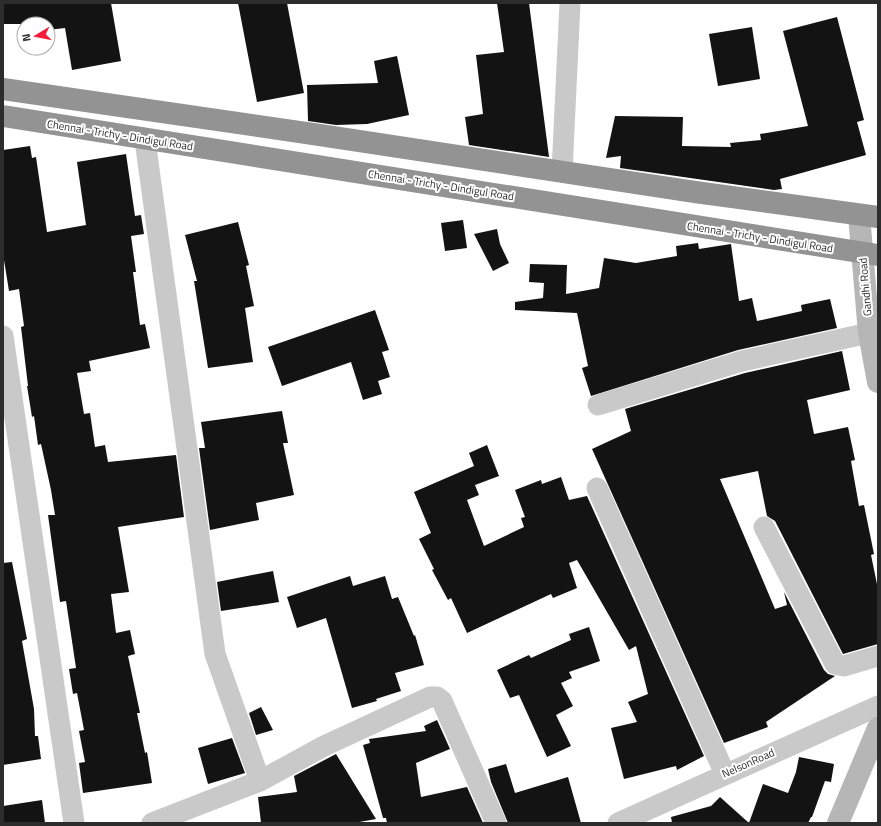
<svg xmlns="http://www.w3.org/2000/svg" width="881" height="826" font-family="'Titillium Web',sans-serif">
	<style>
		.building { fill: #131313 }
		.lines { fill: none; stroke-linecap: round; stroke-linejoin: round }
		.street { stroke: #c9c9c9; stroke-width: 21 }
		.secondary { stroke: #b6b6b6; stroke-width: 22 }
		.highway { stroke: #939393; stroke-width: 22 }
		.labels { text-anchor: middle; stroke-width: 4; stroke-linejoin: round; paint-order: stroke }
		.street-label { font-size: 11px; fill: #2c2c2c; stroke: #fff }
	</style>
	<rect width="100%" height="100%" fill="#fff"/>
	<path class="building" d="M3,3H111L121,61L72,70L65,28L48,30V24H3Z
		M238,3H287L304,93L257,102Z
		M497,3H529L549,157L469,145L465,117L483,114L476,55L504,52Z
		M837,17L864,120L857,122L866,155L780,179L782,189L774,190L620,168L621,156L606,158L615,116L683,117L682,146L731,147L730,143L761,140L760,134L808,126L783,31Z
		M752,27L760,79L718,86L709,34Z
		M397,56L409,115L367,124L336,125L308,121L307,85L378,83L374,61Z
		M30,146L32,158L36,157L47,232L86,225L77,162L126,154L135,216L141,215L144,234L131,236L136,272H133L140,325L145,324L150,348L89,361L91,371L77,373L84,414L90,413L95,447L105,445L108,462L176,455L184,517L118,527L129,592L111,594L116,633L130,630L135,654L128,656L140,713H137L145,753L147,752L152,783L83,793L79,763L85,762L79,731L84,730L77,693L73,694L69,669L76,668L66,601L60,602L48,515H55L51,490L41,444L38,445L34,416L32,417L27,386H28L21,327L24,326L19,289L9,291L3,254V150Z
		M463,220L467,248L445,251L441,223Z
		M238,222L249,265L246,266L254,306L245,308L253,362L208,368L194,281H197L185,235Z
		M497,229L500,244L509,263L493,271L474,234Z
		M698,243L699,249L731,244L739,301L752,298L757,321L802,311L801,305L830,299L837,328L738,350L591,396L582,368L588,366L577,313L515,310V302L543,298L544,283L529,282L530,264L567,265L566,294L599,288L604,258L636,263L677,256L676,246Z
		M375,310L389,350L382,352L390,377L378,381L382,394L363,400L351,362L282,386L268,347Z
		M842,351L850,390L807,400L814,434L848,427L855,460L851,461L859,506L864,505L874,554L871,555L878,589V644L843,654L775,521L767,516L758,471L720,479L775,609L787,605L784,592L824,670L828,674L835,676L766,722L768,727L724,743L592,449L631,431L625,409L745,373Z
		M282,411L288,443H283L294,495L256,503L259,520L210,530L199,448H205L201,422Z
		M487,445L499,476L475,485L479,495L467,500L484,546L524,527L521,518L525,517L515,490L541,480L542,484L561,477L569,500L587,496L704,756L677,770L676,766L624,779L611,728L637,722L628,702L648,694L636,646L629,650L577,560L569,563L577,588L553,598L551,594L467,633L451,598L448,600L432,570L434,569L419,539L431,533L414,492L474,466L469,453Z
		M12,562L27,639L22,641L34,709L35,736H38L41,759L3,765V563Z
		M273,571L279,602L221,611L217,582Z
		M350,576L353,586L385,576L392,599L398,597L414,636L415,635L424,665L395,673L401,691L376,699L377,701L352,708L326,618L297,628L287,597Z
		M589,627L600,661L569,672L572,678L561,683L573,706L556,715L571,746L547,757L519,695L510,698L497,670L529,655L531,658L571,640L569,634Z
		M261,707L273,730L256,735L249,713Z
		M437,720L450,749L416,763L421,797L467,787L483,823H387L386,818H383L363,745L370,743L369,739L426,731L424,726Z
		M232,738L245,773L208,784L198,748Z
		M336,754L376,819L354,823H261L258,797L297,792L294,776Z
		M799,757L834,764L831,782L825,781L812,817H811L808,823H672L671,817L711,806L720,797L749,823L763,784L788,793L796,772Z
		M506,764L515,793L568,777L581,823H508L491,782L488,769Z
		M42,800L45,823H3V806Z"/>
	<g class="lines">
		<path class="street" d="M145,140L215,654L260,781
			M562,172L570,3
			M3,336L74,823
			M598,405L742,361L869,333
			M597,488L725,774
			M764,527L835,664L844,666L878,656
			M152,823L260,781L324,746L430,697H437L442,701L496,823
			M618,823L878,706"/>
		<path class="secondary" d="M859,215L869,333L878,382
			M838,823L878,728"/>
		<path class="highway" d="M3,89L313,134L695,192L878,217
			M3,116L878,255"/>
	</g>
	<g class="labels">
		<g class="street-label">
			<text transform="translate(120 135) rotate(9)" y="4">Chennai - Trichy - Dindigul Road</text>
			<text transform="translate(441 185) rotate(9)" y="4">Chennai - Trichy - Dindigul Road</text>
			<text transform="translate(760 237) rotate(9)" y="4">Chennai - Trichy - Dindigul Road</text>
			<text transform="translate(865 287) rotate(-95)" y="4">Gandhi Road</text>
			<text transform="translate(748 763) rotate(-24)" y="4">NelsonRoad</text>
		</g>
	</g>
	<rect width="881" height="826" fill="none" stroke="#2c2c2c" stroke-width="8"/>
	<g transform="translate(36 36) rotate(260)"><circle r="19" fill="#ffffff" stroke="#ababab"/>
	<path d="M0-3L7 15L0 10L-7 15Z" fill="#f51d3a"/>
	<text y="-6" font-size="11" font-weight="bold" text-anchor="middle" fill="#2c2c2c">N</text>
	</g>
</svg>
